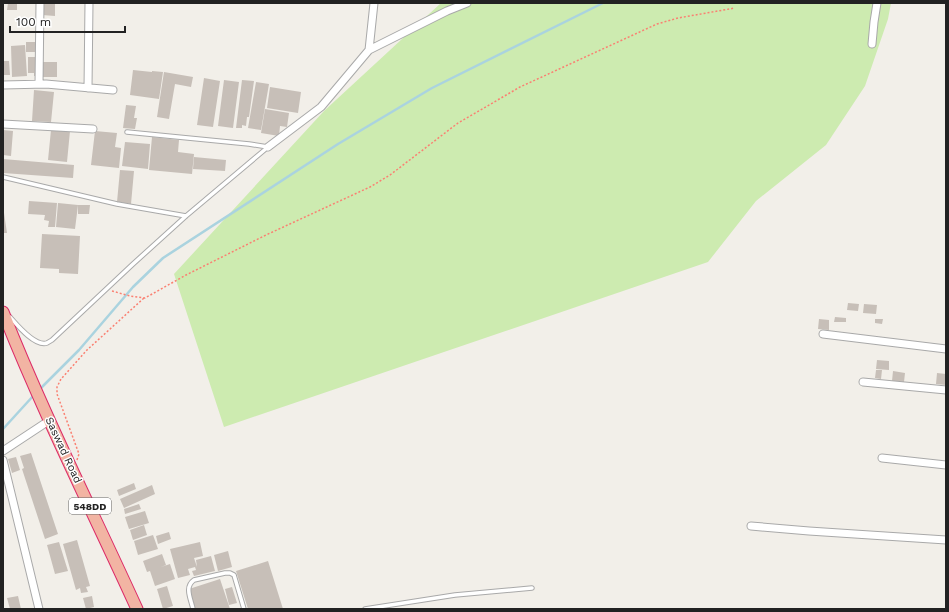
<svg xmlns="http://www.w3.org/2000/svg" width="949" height="612" font-family="'Work Sans',sans-serif">
	<style>
		.grass { fill: #cdebb0 }
		.lines { fill: none; stroke-linecap: round; stroke-linejoin: round }
		.stream { stroke: #aad3df; stroke-width: 2.5 }
		.building { fill: #c7bfb8 }
		.service-casing { stroke: #a9a9a9; stroke-width: 5.5 }
		.minor-casing { stroke: #a9a9a9; stroke-width: 9 }
		.trunk-casing { stroke: #dc2a67; stroke-width: 13 }
		.path { stroke: #fa8072; stroke-width: 1.5; stroke-dasharray: 2 2; stroke-linecap: butt }
		.service { stroke: #fff; stroke-width: 3.5 }
		.minor { stroke: #fff; stroke-width: 7 }
		.trunk { stroke: #f2b4a3; stroke-width: 11 }
		.labels { text-anchor: middle; stroke-width: 3; stroke-linejoin: round; paint-order: stroke }
		.shield { fill: #fff; stroke: #646464; stroke-width: 1 }
		.shield-label { font-size: 10px; font-weight: bold; fill: #222 }
		.street-label { font-size: 11px; fill: #222; stroke: #fff }
	</style>
	<rect width="100%" height="100%" fill="#f2efe9"/>
	<path class="grass" d="M441,3H891L888,19L865,86L826,145L756,201L708,262L224,427L174,274L324,111Z"/>
	<g class="lines">
		<path class="stream" d="M39,390L79,350L133,287L163,258L338,144L432,88L603,3
			M3,429L34,395"/>
	</g>
	<path class="building" d="M8,3H17V10H7Z
		M42,3H55V16L42,15Z
		M26,42H36V52H26Z
		M25,45L27,76L12,77L11,46Z
		M28,57H38V76H34V73H28Z
		M3,61H9L10,75H3Z
		M43,62H57V77H43Z
		M133,70L152,72V71L163,72L159,99L130,95Z
		M164,72L193,77L191,87L175,84L169,119L157,117Z
		M204,78L220,81L213,127L197,125Z
		M224,80L239,82L233,128L218,126Z
		M242,80L254,81L249,117H247L246,126L242,125V128H236Z
		M256,82L269,84L261,130L248,128Z
		M270,87L301,92L298,113L267,108Z
		M34,90L54,92L51,122L32,121Z
		M126,105L136,106L134,118H137L135,129L123,128Z
		M265,109L289,113L287,127L280,126L279,136L261,133Z
		M3,130L13,131L11,156L3,155Z
		M51,130L70,131L67,162L48,160Z
		M95,131L117,133L115,147L121,148L119,168L91,165Z
		M152,137L179,140L178,152L194,154L192,174L149,170Z
		M125,142L150,144L148,169L122,166Z
		M194,157L226,160L225,171L193,169Z
		M3,159L74,165L73,178L3,173Z
		M120,170L134,171L131,204L117,202Z
		M29,201L57,203L55,227H48L49,221L44,220L45,215L28,214Z
		M58,203L78,205L75,229L56,227Z
		M78,205H90L89,214H78Z
		M3,206L7,233H3Z
		M42,234L80,236L78,274L59,273V269L40,268Z
		M848,303L859,304L858,311L847,310Z
		M864,304L877,305L876,314L863,313Z
		M835,317L846,318V322H834Z
		M819,319L829,320V330L818,329Z
		M875,319H883L882,324L875,323Z
		M877,360L889,361V370L876,369Z
		M876,370H882L881,379L875,378Z
		M893,371L905,373L904,382L892,381Z
		M937,373L946,374V385L936,384Z
		M31,453L58,534L45,539L22,469L24,468L20,456Z
		M16,457L20,470L12,473L8,459Z
		M134,483L136,489L119,496L117,490Z
		M152,485L155,494L124,508L120,499Z
		M139,504L141,509L125,514L124,509Z
		M145,511L149,523L129,529L125,517Z
		M144,525L147,535L133,540L130,530Z
		M169,532L171,539L158,544L156,536Z
		M153,535L158,549L138,555L134,541Z
		M77,540L90,586L86,587L88,592L81,593L80,588L76,590L63,544Z
		M59,542L68,571L55,574L47,545Z
		M200,542L203,556L194,558L197,567L196,560L211,556L215,571L194,576L192,571L196,570L195,567L188,569L190,575L178,578L170,549Z
		M228,551L232,567L218,571L214,555Z
		M162,554L166,565L161,567L170,564L175,579L155,586L150,571L147,572L143,561Z
		M268,561L283,609H248L236,571Z
		M220,579L230,609H195L189,589Z
		M167,586L173,606L163,609L157,589Z
		M232,587L237,603L229,605L225,589Z
		M18,596L21,609H10L7,598Z
		M92,596L94,607L86,609L83,598Z"/>
	<g class="lines">
		<g class="service-casing">
			<path id="service" d="M127,132L249,144L268,147
				M3,177L117,204L186,216
				M10,317C17,325 35,347 47,343C47,343 52,340 52,340L133,264L186,216L268,147
				M193,609C191,599 184,587 194,580L225,573H230L234,575L244,609
				M365,609L455,595L532,588"/>
		</g>
		<g class="minor-casing">
			<path id="minor" d="M872,44L874,22L877,3
				M369,50L374,3
				M39,84L40,3
				M3,85L46,84L113,90
				M88,88L89,3
				M3,124L93,129
				M268,147L321,107L369,50L447,11L467,3
				M823,334L946,349
				M863,382L946,390
				M3,451L50,420
				M882,458L946,465
				M3,460L39,609
				M751,526L809,531L946,540"/>
		</g>
		<g class="trunk-casing">
			<path id="trunk" d="M3,312C43,413 92,510 137,609"/>
		</g>
		<path class="path" d="M112,291L130,296L145,298L186,275L266,235L370,187L390,175L458,123L520,87L657,24L678,18L735,8
			M77,460L79,454L57,394V387L61,379L87,350L144,298"/>
		<use href="#service" class="service"/>
		<use href="#minor" class="minor"/>
		<use href="#trunk" class="trunk"/>
	</g>
	<g class="labels">
		<rect class="shield" x="69" y="498" width="42" height="16" rx="3"/>
		<g class="shield-label">
			<text x="90" y="510">548DD</text>
		</g>
		<g class="street-label">
			<text transform="translate(64 450) rotate(65)" y="4">Saswad Road</text>
		</g>
	</g>
	<rect width="949" height="612" fill="none" stroke="#222222" stroke-width="8"/>
	<path d="M10 26v6h115v-6" fill="none" stroke="#222222" stroke-width="2"/>
	<text x="16" y="26" font-size="12" fill="#222222" stroke="#ffffff" stroke-width="3" paint-order="stroke">100 m</text>
</svg>
